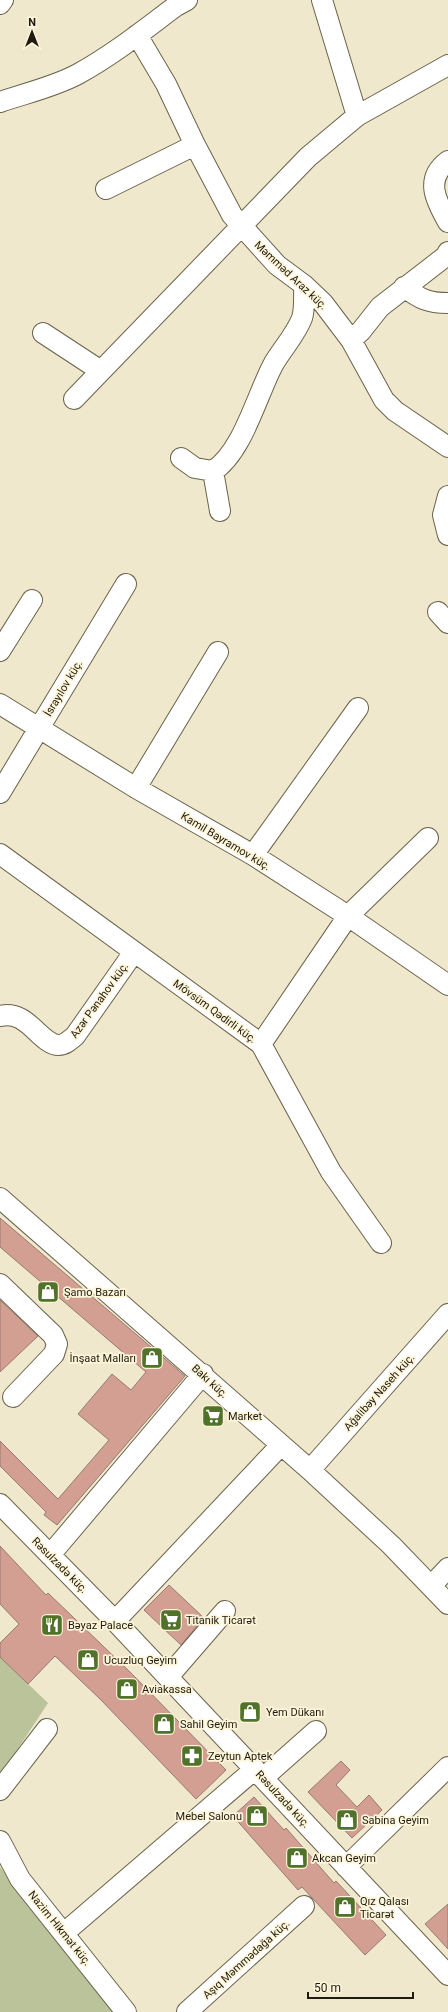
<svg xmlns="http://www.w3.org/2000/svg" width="448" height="2012" font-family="Roboto,sans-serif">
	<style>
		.green { fill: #bbc39b }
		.building { fill: #d29f92; stroke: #967a73 }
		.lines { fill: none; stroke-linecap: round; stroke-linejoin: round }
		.minor-casing { stroke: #6a624b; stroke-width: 22 }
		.minor { stroke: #fff; stroke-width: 20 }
		.labels { text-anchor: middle; stroke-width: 3.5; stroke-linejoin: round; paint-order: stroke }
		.street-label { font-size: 11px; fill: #1e1b11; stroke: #fef5d9 }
		.poi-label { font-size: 11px; fill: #1e1b11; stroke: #fef5d9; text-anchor: start }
	</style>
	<rect width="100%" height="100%" fill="#f0e8cc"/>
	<path class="green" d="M0,1657L48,1703L0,1776Z
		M0,1867L116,2012H0Z"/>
	<path class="building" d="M0,1218L185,1376L57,1525L44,1515L46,1512L0,1466V1441L58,1499L109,1440L78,1414L112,1374L131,1390L146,1372L0,1247Z
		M0,1300L38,1336L0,1372Z
		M0,1546L46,1595L48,1593L130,1672L226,1770L196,1799L101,1700L55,1656L28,1684L0,1657V1643L19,1624L0,1604Z
		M169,1585L204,1618L181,1645L144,1610Z
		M341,1761L350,1770L336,1785L357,1807L369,1795L382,1810L352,1838L308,1792Z
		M254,1797L284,1830L286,1828L334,1883L336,1881L386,1935L365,1955L302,1887L298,1890L233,1816Z
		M448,1904V1949L425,1924Z"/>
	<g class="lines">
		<g class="minor-casing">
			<path id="minor" d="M322,0L357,116
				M0,4L3,0
				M137,35L166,84L195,145L232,215L277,265L304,285L323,303L351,340L384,400L395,411L448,447
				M0,102C26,93 54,87 78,74C113,55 145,29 176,6L187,0
				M448,161C424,179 436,201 448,222
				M106,189L195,145
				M404,287C420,299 428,303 448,303
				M43,333L101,371
				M351,340L361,331L380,307L446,256L448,252
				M74,399L308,157L357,116L448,65
				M181,458L195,468L213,471C243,452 257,394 274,363C283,348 296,334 302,318C305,309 304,295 304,285
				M213,471L220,511
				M448,496L443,515L448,535
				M438,612L448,623
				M0,651L32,600
				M0,704L136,788L253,855L348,916L448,985
				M136,788L218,652
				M0,793L126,584
				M0,854L261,1044L331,1172L381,1243
				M253,855L358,708
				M0,1016C28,1009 40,1045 59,1045C65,1045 70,1040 75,1036L134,952
				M261,1044L348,916L428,838
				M0,1198L310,1470L391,1545L448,1604
				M0,1284L53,1335L57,1344L54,1354L13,1397
				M310,1470L448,1314
				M0,1504L115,1621L448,1975
				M50,1555L203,1374
				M431,1586L448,1568
				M115,1621L281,1445
				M168,1677L225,1611
				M263,1778L316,1731
				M0,1790L47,1729
				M0,1841L20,1879L126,2012
				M346,1867L448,1767
				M64,1933L255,1769
				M187,2012L304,1906"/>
		</g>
		<use href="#minor" class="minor"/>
	</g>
	<defs>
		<g id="shop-square" transform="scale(1.15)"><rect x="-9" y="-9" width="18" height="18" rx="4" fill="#51722a" stroke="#fef5d9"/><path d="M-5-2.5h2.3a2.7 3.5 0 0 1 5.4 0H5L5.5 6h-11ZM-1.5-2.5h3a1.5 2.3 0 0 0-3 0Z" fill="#fff"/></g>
		<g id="supermarket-square" transform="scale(1.15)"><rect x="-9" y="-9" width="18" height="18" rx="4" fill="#51722a" stroke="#fef5d9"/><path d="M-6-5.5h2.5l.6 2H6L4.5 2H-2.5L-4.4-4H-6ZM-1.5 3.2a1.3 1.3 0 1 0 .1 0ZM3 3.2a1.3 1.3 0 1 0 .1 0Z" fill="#fff"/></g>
		<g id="restaurant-square" transform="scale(1.15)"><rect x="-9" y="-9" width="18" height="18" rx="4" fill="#51722a" stroke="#fef5d9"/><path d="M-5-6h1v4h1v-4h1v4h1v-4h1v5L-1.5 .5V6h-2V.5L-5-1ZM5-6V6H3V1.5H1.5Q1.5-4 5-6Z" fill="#fff"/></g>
		<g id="pharmacy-square" transform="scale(1.15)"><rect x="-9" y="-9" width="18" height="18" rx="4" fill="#51722a" stroke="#fef5d9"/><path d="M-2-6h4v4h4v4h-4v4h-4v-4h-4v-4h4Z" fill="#fff"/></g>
	</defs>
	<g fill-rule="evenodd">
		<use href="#shop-square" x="48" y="1292"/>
		<use href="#shop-square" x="152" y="1358"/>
		<use href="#supermarket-square" x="213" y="1416"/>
		<use href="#supermarket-square" x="171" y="1620"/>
		<use href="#restaurant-square" x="52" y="1625"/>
		<use href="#shop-square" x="88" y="1660"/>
		<use href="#shop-square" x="127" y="1689"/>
		<use href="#shop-square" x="250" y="1712"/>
		<use href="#shop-square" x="164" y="1724"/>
		<use href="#pharmacy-square" x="192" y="1756"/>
		<use href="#shop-square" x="257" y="1816"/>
		<use href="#shop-square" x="347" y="1820"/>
		<use href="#shop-square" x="297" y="1858"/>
		<use href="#shop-square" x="345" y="1907"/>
	</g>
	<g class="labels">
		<g class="street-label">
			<text transform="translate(291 275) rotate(43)" y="4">Məmməd Araz küç.</text>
			<text transform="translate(63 688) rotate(-59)" y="4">İsrayılov küç.</text>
			<text transform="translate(226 841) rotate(31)" y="4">Kamil Bayramov küç.</text>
			<text transform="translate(99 1000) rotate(-54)" y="4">Azər Pənahov küç.</text>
			<text transform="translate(215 1011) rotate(36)" y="4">Mövsüm Qədirli küç.</text>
			<text transform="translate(210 1381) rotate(42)" y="4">Bakı küç.</text>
			<text transform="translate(379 1392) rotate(-48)" y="4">Ağalibəy Naseh küç.</text>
			<text transform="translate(60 1565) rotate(45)" y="4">Rəsulzadə küç.</text>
			<text transform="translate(283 1799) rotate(47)" y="4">Rəsulzadə küç.</text>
			<text transform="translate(60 1928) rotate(51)" y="4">Nazim Hikmət küç.</text>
			<text transform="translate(246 1959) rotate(-42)" y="4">Aşıq Məmmədağa küç.</text>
		</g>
		<g class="poi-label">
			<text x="64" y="1296">Şamo Bazarı</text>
			<text x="136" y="1362" text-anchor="end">İnşaat Malları</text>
			<text x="228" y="1420">Market</text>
			<text x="186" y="1624">Titanik Ticarət</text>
			<text x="68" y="1629">Bəyaz Palace</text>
			<text x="104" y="1664">Ucuzluq Geyim</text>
			<text x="142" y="1693">Aviakassa</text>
			<text x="266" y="1716">Yem Dükanı</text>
			<text x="180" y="1728">Sahil Geyim</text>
			<text x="208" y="1760">Zeytun Aptek</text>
			<text x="242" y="1820" text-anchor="end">Mebel Salonu</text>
			<text x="362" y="1824">Sabina Geyim</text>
			<text x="312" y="1862">Akcan Geyim</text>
			<text x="360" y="1905">Qız Qalası<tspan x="360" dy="13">Ticarət</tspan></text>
		</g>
	</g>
	<g transform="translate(32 32)" stroke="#fef5d9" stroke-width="3" paint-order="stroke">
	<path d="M0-3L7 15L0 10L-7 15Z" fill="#1e1b11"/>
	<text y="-6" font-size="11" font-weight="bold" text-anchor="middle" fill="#1e1b11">N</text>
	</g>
	<path d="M308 1992v6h105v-6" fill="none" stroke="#1e1b11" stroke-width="2"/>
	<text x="314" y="1992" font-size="12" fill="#1e1b11" stroke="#fef5d9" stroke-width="3" paint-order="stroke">50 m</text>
</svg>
